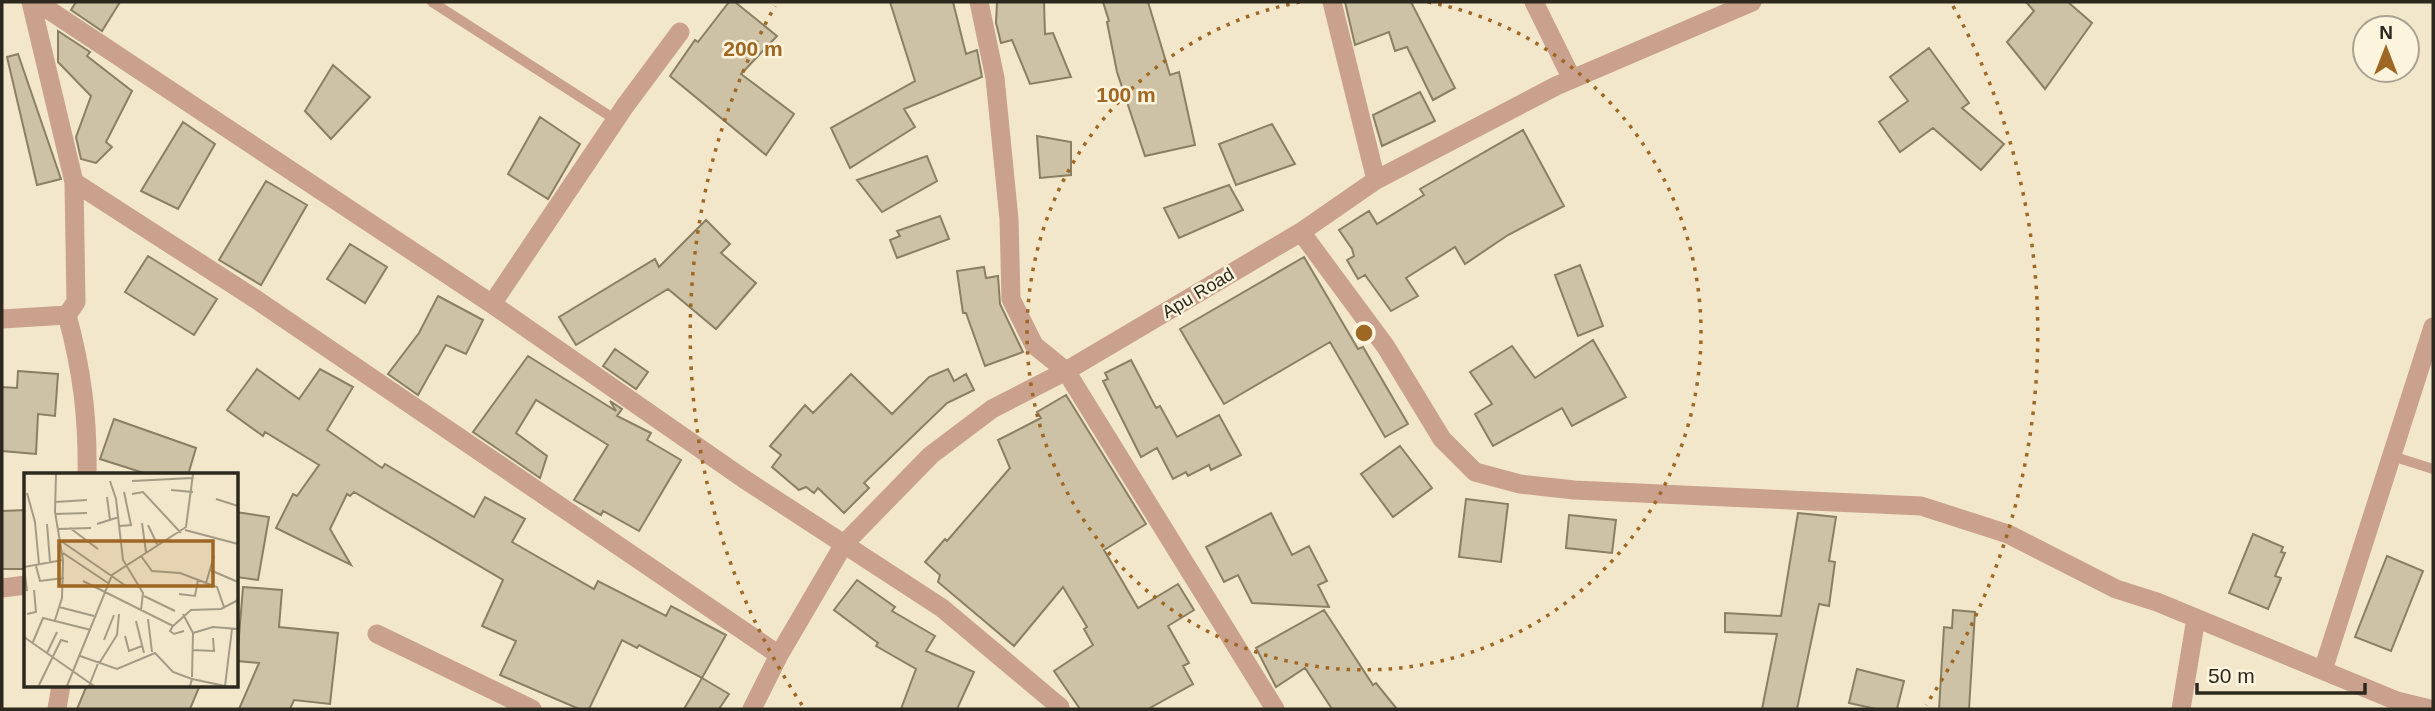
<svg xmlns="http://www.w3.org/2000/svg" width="2435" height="711" font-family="Arial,sans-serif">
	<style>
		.building { fill: #cdc2a6; stroke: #897f65; stroke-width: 2 }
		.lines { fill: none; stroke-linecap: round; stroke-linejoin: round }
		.service { stroke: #caa18d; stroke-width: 10 }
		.minor { stroke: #caa18d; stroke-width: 19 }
		.ring { fill: none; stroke: #9f6724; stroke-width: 3.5; stroke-dasharray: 3.5 7 }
		.labels { text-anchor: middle; stroke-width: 5; stroke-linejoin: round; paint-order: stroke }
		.street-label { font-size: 18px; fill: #2c281d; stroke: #fdf4dd }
		.inset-road { fill: none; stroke: #a39b85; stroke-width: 2 }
		.view { fill: #9f6724; fill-opacity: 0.15; stroke: #9f6724; stroke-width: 3.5 }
		.inset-edge { fill: none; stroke: #2c281d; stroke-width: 3.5 }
		.centre { fill: #9f6724; stroke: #fdf4dd; stroke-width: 3.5 }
		.ring-label { font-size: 21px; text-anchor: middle; font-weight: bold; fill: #9f6724; stroke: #fdf4dd; stroke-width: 5; stroke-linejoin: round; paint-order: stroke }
	</style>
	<rect width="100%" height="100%" fill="#f2e7ca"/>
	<path class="building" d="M76,2H120L102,31L71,10Z
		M729,2H735L777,36L741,74L794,114L766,155L670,76L695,40L698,42Z
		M890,2H953L966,54L977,50L982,77L904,109L915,127L850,168L831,128L915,81Z
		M997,2H1044L1045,34L1053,33L1071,77L1030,84L1012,40L1001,43L996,23Z
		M1103,2H1148L1170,75L1179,72L1195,145L1145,156L1117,72L1107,22L1109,21Z
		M1345,2H1411L1455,88L1433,100L1407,47L1395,51L1389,32L1355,45Z
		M2026,2H2068L2092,23L2045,89L2007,42L2034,11Z
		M58,31L90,52L87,56L132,91L106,142L112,147L96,163L81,159L76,137L91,96L58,62Z
		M1929,48L1969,103L1962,108L2004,144L1981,170L1933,128L1900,152L1879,122L1908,101L1890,77Z
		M18,54L61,179L37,185L7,57Z
		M333,65L370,97L331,139L305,111Z
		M1420,92L1435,121L1382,146L1373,115Z
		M540,117L580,144L548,199L508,174Z
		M183,122L215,144L178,209L141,191Z
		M1272,124L1295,164L1236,185L1219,144Z
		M1523,130L1564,206L1508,235L1465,264L1455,247L1406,278L1418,296L1391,311L1365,275L1358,279L1347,260L1354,256L1352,249L1339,230L1369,211L1377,224L1424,195L1420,189Z
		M1037,136L1071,142V175L1040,178Z
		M927,156L937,181L882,212L857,180Z
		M266,181L307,205L261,285L219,260Z
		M1229,185L1243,210L1179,238L1164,208Z
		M940,216L949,239L897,258L890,240L900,236L897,231Z
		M706,220L730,244L721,253L756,283L716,329L668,289L576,345L559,317L655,259L659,267Z
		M350,244L387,267L365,303L327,279Z
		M148,256L217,299L194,335L125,292Z
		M1304,257L1358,349L1363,347L1408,424L1385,437L1330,342L1224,404L1180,329Z
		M1580,265L1603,326L1578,336L1555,275Z
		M984,267L986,278L998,276L1000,304L1023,352L985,366L966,313H963L957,271Z
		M438,296L483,320L466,354L446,345L418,395L388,374L419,333Z
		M1593,340L1626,397L1572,426L1562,408L1493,446L1475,414L1492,404L1470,372L1512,346L1535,378Z
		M615,349L648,372L636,389L603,366Z
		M528,356L616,411L610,401L622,409L617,416L651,433L647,440L681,460L639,531L603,511L601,515L574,500L608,445L536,400L516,433L547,456L540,478L473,432Z
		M1131,360L1156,408L1160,406L1177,437L1219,415L1241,455L1211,470L1209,465L1188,476L1186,472L1173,479L1157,448L1141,457L1103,381L1108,379L1105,373Z
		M257,369L299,399L320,369L353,387L327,430L382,468L385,464L474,517L485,497L525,519L512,542L594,589L598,581L666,616L671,606L726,635L702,678L639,645L637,648L622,640L589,709H579L500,675L516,641L482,626L503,580L354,492L350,496L347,494L330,529L351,565L276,528L293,494L297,496L319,465L265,432L263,436L227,410Z
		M948,369L954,381L966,374L974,390L947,403L864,483L869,488L844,513L818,488L814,493L806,487L799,490L772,467L781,455L770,446L805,405L813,413L851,374L892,414L929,377Z
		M18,371L58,374L55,416L38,414L36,454L2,451V387L17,388Z
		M1066,395L1146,524L1104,550L1138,608L1178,584L1194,610L1168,626L1189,663L1183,666L1193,684L1148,709H1080L1054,671L1093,645L1084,629L1087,627L1063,587L1014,646L938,582L940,575L925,562L945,539L947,541L1010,468L998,440L1041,418L1037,412Z
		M114,419L196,448L188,475H150L100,459Z
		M1400,446L1432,488L1393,517L1361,474Z
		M1466,499L1508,504L1501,562L1459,557Z
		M26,510V569H2V511Z
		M236,512L269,517L258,580L236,577Z
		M1271,513L1292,555L1309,546L1327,581L1318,585L1329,607L1252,603L1238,575L1224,582L1206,547Z
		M1798,513L1836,517L1829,561L1835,562L1829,606L1819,604L1797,709H1762L1777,634L1725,632V613L1781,616Z
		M1569,515L1616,520L1612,553L1566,548Z
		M2253,534L2283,547L2281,552L2285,553L2275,576L2281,578L2268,609L2229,593Z
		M2387,556L2423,571L2391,651L2355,637Z
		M857,580L895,607L892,611L935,636L926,651L974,672L957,709H901L916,669L876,646L878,643L834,610Z
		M243,587L282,590L279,627L338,633L330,704L294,700L290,709H239L259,663L237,661Z
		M1324,610L1373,685L1376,683L1397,709H1332L1305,668L1276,687L1256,648Z
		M1953,610L1975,612L1969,709H1939L1944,627L1952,628Z
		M1857,669L1904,681L1897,709H1876L1849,703Z
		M702,678L729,694L719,709H684Z
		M87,685H200L190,709H77Z"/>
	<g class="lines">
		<path class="service" d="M432,2L616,120
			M2392,456L2433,469"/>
		<path class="minor" d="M37,2L492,304L744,479L942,608L1060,707
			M979,2L995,78L1009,219L1011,299L1034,345L1066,371L1275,709
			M1332,2L1376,180
			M1534,2L1572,79
			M74,182L257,300L779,655
			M1301,232L1386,347L1442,439L1475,472L1520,484L1574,490L1921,506L2008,534L2116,589L2157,602L2397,701L2430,709
			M492,304L625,106L680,32
			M67,315C82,370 88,417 87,475
			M2,319L67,315L76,302L74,182L31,2
			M2,588L26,585
			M377,634L532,709
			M2323,670L2433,327
			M57,709L61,685
			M752,709L779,655L844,544L931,455L992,409L1066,371L1301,232L1376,180L1556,86L1752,2
			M2181,709L2196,618"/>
	</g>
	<g class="ring">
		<path d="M1428 2A337 337 0 1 1 1300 2"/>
		<path d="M802 705A674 674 0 0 1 775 6M1953 6A674 674 0 0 1 1926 705"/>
	</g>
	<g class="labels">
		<g class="street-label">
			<text transform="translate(1198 293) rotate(-31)" y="6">Apu Road</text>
		</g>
	</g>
	<g transform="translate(24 473)">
		<rect width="214" height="214" fill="#f2e7ca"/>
		<path class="inset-road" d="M86,8L92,26L99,87L119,120L117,137M108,8L168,5M147,17L169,19M3,20L11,49L15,91M108,21L119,19L157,60M83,24L86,47M192,26L214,33M31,29L63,27M31,41L63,40M118,50L122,79M23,51L26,89M73,51L95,44M124,52L134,73M96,53L107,52L100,19M46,55L74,76M34,56L67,55M161,57L214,71M37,68L102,113M39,80L84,110M117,83L128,98L156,100L193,114L200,134M12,93L16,108L40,105M186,97L214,109M59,108L149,153L167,137L197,136L214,127M182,110L190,83M3,118L0,94L39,87L31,39L32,1M155,121L171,123L174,107M120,123L151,138M35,134L70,143M3,141L12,139L10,117M159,141L169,160L168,204M124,146L128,179M31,147L38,125L39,88M112,148L120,180M149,153L146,158L150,161L160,158M169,160L189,154L214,156M101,163L105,178L118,173M0,164L70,213M80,167L90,142M9,169L19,145L67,157M169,177L190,178L189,165M23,180L33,159M56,183L93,196L131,180L149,199L168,206M76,189L93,162L95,141M15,212L37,167L44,169M43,213L88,102L162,54L169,1M65,213L75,188M166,213L168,206L201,213L208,156"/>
		<path class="view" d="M35,68H189V113H35Z"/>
		<rect width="214" height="214" class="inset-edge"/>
	</g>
	<circle cx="1364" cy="333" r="10" class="centre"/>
	<g class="ring-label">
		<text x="753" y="56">200 m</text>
		<text x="1126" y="102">100 m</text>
	</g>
	<rect width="2435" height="711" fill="none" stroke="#2c281d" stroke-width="7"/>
	<g transform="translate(2386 49)"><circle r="33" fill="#fdf4dd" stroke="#a9a290" stroke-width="2"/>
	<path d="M0-5L12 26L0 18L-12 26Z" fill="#9f6724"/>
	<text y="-10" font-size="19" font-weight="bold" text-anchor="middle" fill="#2c281d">N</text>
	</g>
	<path d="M2197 683v10h168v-10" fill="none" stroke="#2c281d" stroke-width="3.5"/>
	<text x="2208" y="683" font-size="21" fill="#2c281d" stroke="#fdf4dd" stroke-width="5" paint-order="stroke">50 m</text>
</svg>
